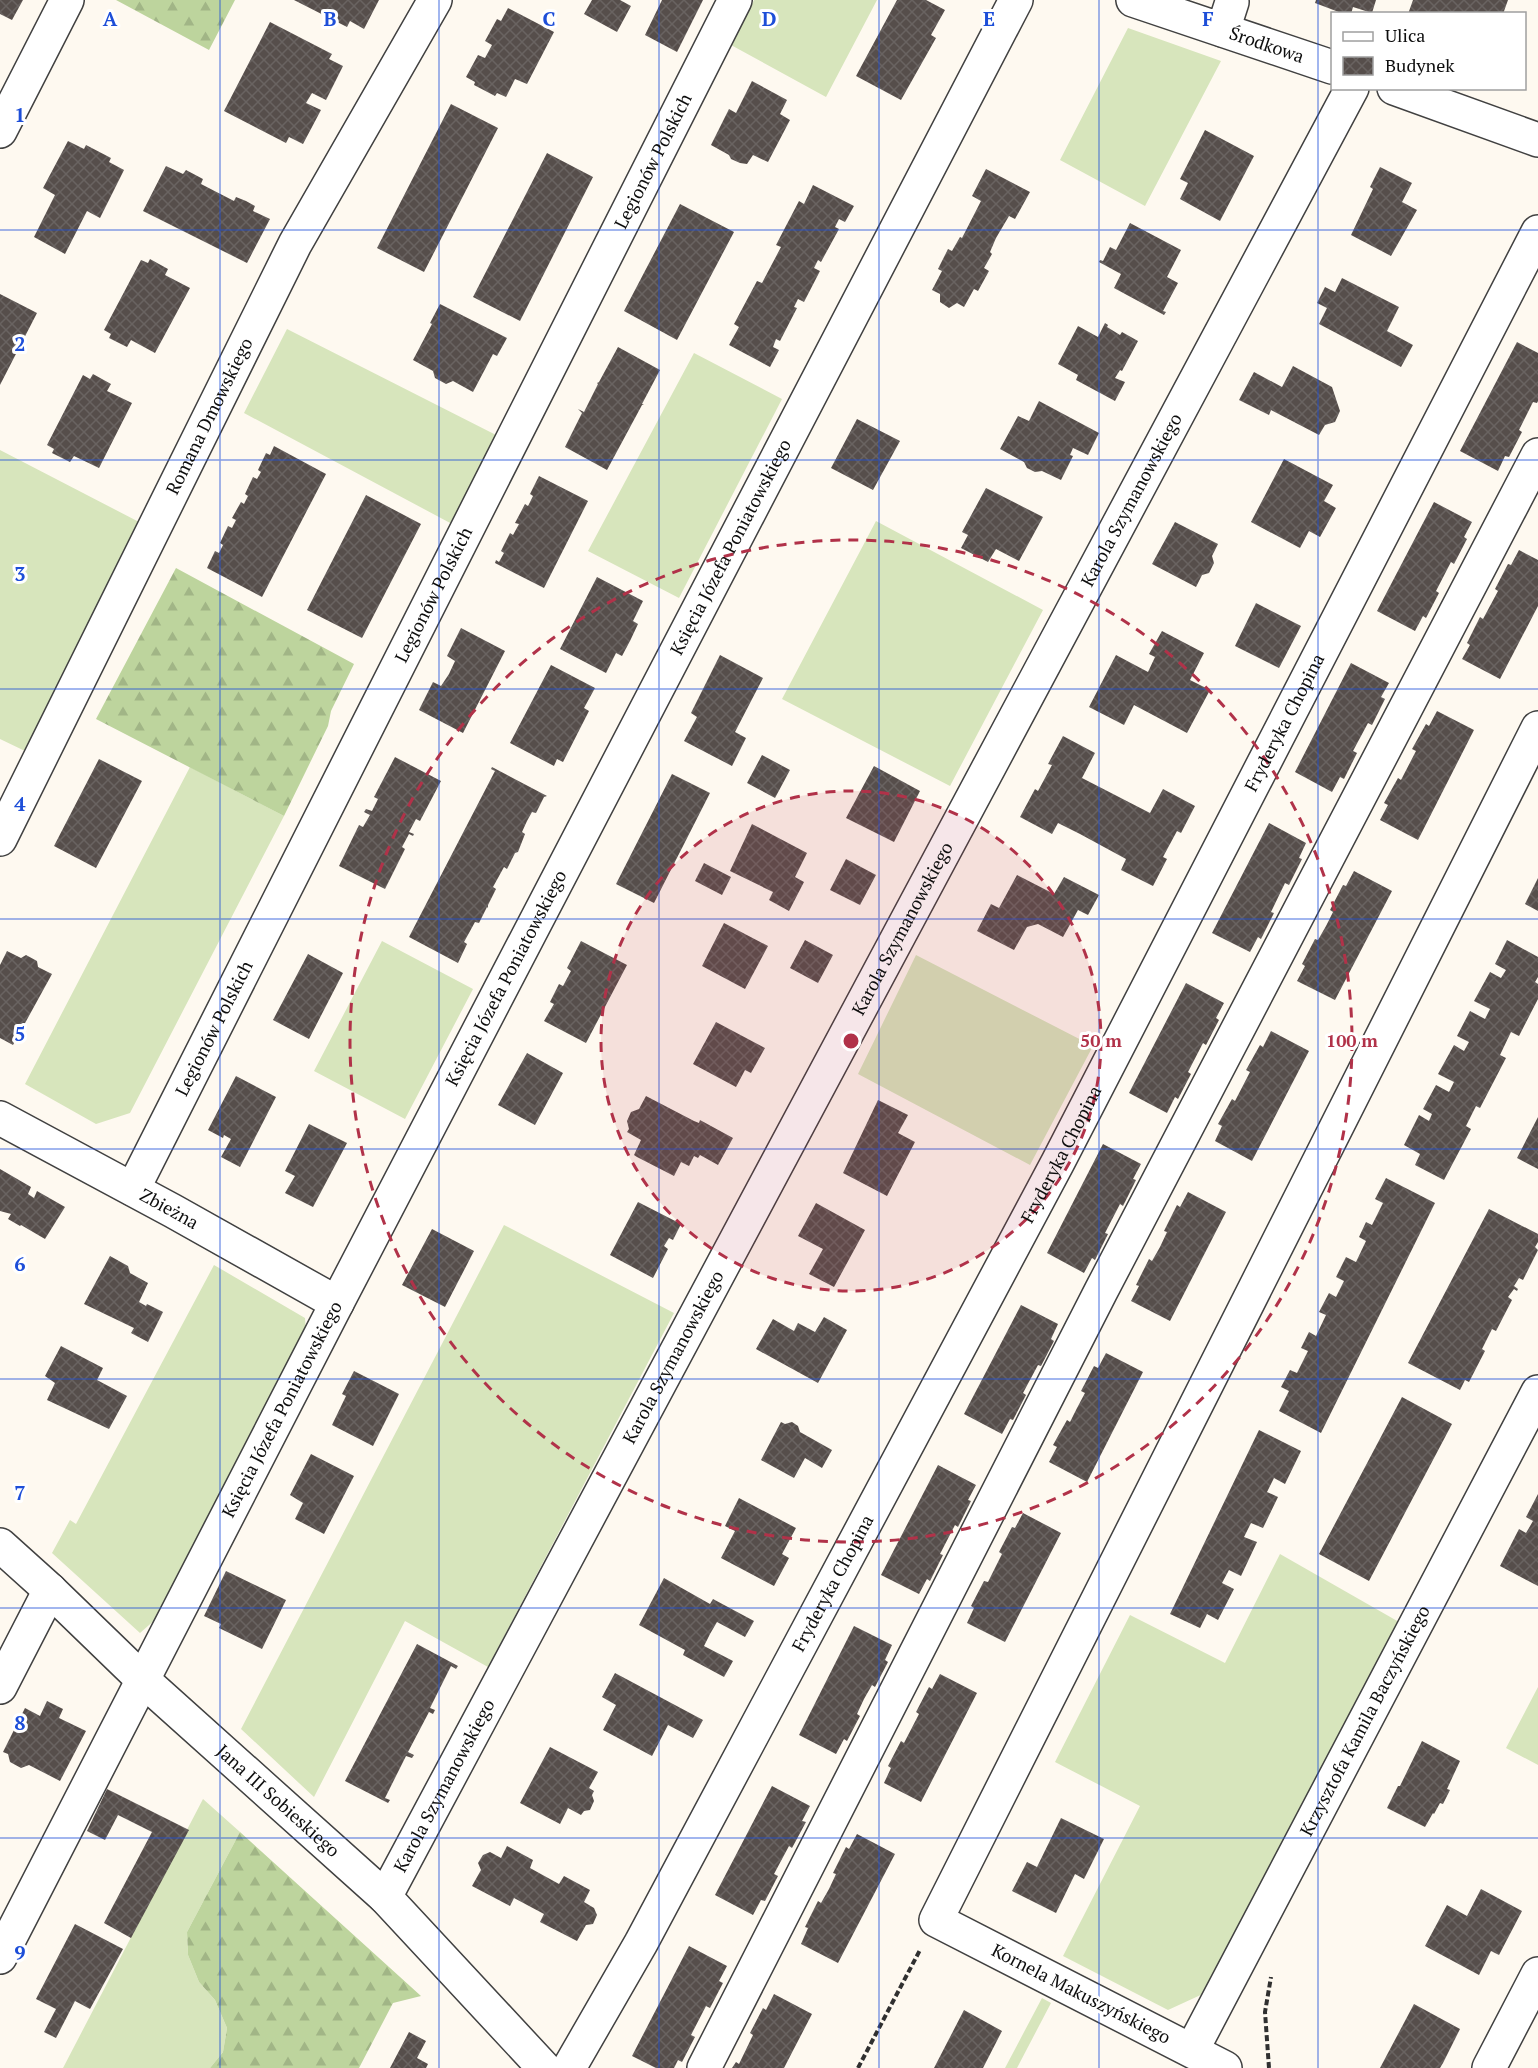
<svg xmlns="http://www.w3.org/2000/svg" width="1538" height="2068" font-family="'PT Serif',serif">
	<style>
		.grass { fill: #d7e5bc }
		.forest { fill: url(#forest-firs) }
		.building { fill: url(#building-cross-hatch) }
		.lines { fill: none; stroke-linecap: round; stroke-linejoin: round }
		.minor-casing { stroke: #414141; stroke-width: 36 }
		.path { stroke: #303030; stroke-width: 4; stroke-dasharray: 6 3; stroke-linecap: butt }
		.minor { stroke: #fff; stroke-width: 33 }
		.grid { fill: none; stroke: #1d4ed8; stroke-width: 1.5; stroke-opacity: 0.55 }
		.ring { fill: none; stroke: #b13249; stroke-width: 3; stroke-dasharray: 10 8 }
		.labels { text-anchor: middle; stroke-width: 6; stroke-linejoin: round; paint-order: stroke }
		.street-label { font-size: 18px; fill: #0e0e0e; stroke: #fff }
		.grid-label { font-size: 20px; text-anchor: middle; font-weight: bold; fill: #1d4ed8; stroke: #fff; stroke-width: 6; stroke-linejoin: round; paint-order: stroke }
		.centre { fill: #b13249; stroke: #fff; stroke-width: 3 }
		.ring-label { font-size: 18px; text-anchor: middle; font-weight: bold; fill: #b13249; stroke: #fff; stroke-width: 6; stroke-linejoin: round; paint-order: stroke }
	</style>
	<defs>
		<pattern id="forest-firs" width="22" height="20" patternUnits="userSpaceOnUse" patternTransform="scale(1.5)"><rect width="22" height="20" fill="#bdd49d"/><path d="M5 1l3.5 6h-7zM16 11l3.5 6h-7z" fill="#a1b586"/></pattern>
		<pattern id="building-cross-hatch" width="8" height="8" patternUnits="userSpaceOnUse" patternTransform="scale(1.5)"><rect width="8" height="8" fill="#564e4b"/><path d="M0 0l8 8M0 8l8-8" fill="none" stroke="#696361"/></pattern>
	</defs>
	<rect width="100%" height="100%" fill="#fef9f0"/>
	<path class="grass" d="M754,0H877L826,97L731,45Z
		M1128,28L1221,61L1145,206L1060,160Z
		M287,329L498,436L452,524L244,413Z
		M694,353L782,399L679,598L588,551Z
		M0,450L141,523L25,751L0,739Z
		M876,521L1043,610L950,786L782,699Z
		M190,767L284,816L130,1113L96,1124L25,1084Z
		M382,941L473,989L405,1119L314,1071Z
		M916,955L1093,1046L1030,1165L858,1074Z
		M504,1225L674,1313L488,1667L405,1621L314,1797L241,1729Z
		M214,1265L305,1318L306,1333L157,1618L140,1633L52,1553L70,1520L76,1524Z
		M1280,1554L1399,1622L1205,1993L1168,2010L1063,1956L1140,1806L1055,1762L1130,1615L1225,1663Z
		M1538,1687V1765L1506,1748Z
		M203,1799L240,1832L187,1932L188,1955L199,1982L215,2000L227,2028L223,2052L210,2068H63Z
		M1042,1998L1051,2003L1017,2068H1005Z"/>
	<path class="forest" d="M116,0H235L209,50Z
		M176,568L354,664L331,711L328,726L284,816L96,719Z
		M240,1832L421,1996L393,2003L359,2068H210L223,2052L227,2028L215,2000L199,1982L188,1955L187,1932Z"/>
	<path class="building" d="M0,0H23L12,20L0,14Z
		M294,0H379L364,29L350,21L347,27Z
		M592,0H620L631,6L617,32L584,14Z
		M662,0H703L677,52L645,35Z
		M897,0H926L945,10L931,35L936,38L901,100L856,76Z
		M1316,0H1376L1372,13L1353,7L1351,14H1344L1315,3Z
		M1413,0H1508L1503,14H1408Z
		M508,8L554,32L527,84L515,79L506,97L497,93L495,96L474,85L475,82L466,77L478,55L485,58L492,45L485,41L497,19L501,21Z
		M270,22L332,54L329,59L343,66L326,100L312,93L306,103L321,110L303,144L289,137L286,143L224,111Z
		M752,81L787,100L780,114L790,120L768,162L753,155L747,164L740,163L731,159L729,155L711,145L729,109L736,113Z
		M451,104L498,128L424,272L377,248Z
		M1205,130L1254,156L1220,221L1180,199L1188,183L1180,179Z
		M68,141L84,149L86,145L111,158L109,162L124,170L100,218L87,211L65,254L34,237L55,195L43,188Z
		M547,153L593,177L520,321L473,297Z
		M166,166L183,174L186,170L203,179L201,184L234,201L236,197L246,201L255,206L253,211L270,219L247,263L143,211Z
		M1380,167L1412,183L1402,202L1417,210L1391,256L1351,235L1373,189L1370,187Z
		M986,169L1030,192L1015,219L1009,216L996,238L990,252L992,254L984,268L989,271L978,291L974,289L964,307L957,303L949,308L940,302V294L932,290L942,271L938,269L948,249L952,251L960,237L962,238L981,201L972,196Z
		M813,185L854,206L845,222L839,219L835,227L839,229L821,262L818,260L814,268L820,271L804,302L798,299L794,307L797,308L780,341L776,339L773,347L779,350L770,367L729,345L739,327L734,324L757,281L762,283L781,247L776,245L799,201L804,204Z
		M680,204L734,232L677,340L624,311Z
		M1130,223L1181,250L1167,277L1178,283L1163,311L1166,312L1164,315L1114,288L1121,274L1099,262L1100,260L1103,261L1110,247L1116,250Z
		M150,259L168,269L165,275L190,288L155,353L131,340L127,347L109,338L111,334L104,330L141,260L148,263Z
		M1342,278L1399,307L1387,331L1413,345L1401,367L1319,324L1327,308L1317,303L1325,287L1335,292Z
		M0,294L37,313L0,385Z
		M440,304L507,338L497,356L493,354L473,392L453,381L446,384L435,378L433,371L413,360L432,324L430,323Z
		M1105,323L1108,325L1107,327L1120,335L1122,332L1138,341L1122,371L1120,370L1115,378L1125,382L1115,401L1076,380L1078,375L1058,364L1078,326L1098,337Z
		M1517,342L1538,353V401L1537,403L1533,402L1519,430L1522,432L1509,457L1505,456L1498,471L1460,451Z
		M618,347L660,370L642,404H644L642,405L607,470L565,447L582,413L578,409L584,412L598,384L597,383L599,382Z
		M1293,366L1332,387L1340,411L1335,422L1325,425L1319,435L1271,410L1269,415L1239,400L1254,372L1282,387Z
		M93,374L111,384L107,391L132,403L99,468L74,456L70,462L52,453L54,449L47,445L83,375L90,379Z
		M1039,401L1099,433L1088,455L1073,448L1070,455L1073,456L1061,480L1042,471L1035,472L1027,468L1024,462L1000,449L1018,416L1029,421Z
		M857,419L900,441L873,490L831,468Z
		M274,446L326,474L262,597L207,568L215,551L219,553L223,545L220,543L228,526L232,528L236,520L232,518L241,502L244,504L248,496L245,494L253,477L257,479L261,472L258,470L266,453L270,455Z
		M1284,459L1333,485L1324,501L1336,508L1320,537L1309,531L1300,548L1251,522Z
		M539,476L588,501L544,588L495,563L496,560L499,562L504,553L501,551L510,533L513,535L519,524L515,523L525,504L528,506L533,496L530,494Z
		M986,488L1043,517L1019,561L996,549L988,562L961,548L968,535L962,532Z
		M366,495L421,524L362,638L307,610Z
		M1434,502L1472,522L1464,537L1467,539L1454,564L1451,562L1436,591L1439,593L1426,618L1423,616L1415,631L1377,611Z
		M1175,522L1218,544L1212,556L1214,563L1209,573L1202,575L1196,587L1152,564Z
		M1519,550L1538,560V606L1500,679L1462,659L1470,645L1467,643L1480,617L1483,619L1498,591L1495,589L1508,564L1511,565Z
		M597,577L643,601L633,621L638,624L630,641L622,656L616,653L606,673L560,649Z
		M1256,603L1301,626L1279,668L1235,646Z
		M461,628L505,651L463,733L419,710L433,682L441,686L449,674L455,661L447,656Z
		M1162,631L1204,653L1190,680L1210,690L1187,733L1134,705L1124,725L1089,707L1116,655L1148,672L1155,657L1149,654Z
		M720,655L763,678L735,732L746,738L732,766L684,741L697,717L691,713Z
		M1351,663L1389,683L1381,697L1385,699L1372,725L1368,723L1353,751L1357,753L1344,779L1340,777L1332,792L1295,772Z
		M551,665L595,688L584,708L589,711L563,762L557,759L554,766L510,743Z
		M1437,711L1474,730L1418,840L1380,820L1388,805L1384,803L1398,778L1401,780L1416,751L1412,749L1426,724L1429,726Z
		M1063,736L1095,753L1082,778L1150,813L1163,789L1195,806L1181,833L1177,831L1163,857L1167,859L1153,886L1121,870L1126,859L1080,834L1058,823L1052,834L1020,817L1035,789L1038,791L1052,765L1048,764Z
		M762,755L790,770L775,798L747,783Z
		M395,757L441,781L420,821L416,819L409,832L414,834L413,836L409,834L402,847L405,849L385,889L339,866L359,825L363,827L370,815L364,812L366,809L372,811L378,799L374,797Z
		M99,759L142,781L96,868L54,846Z
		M874,766L920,791L894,842L846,818Z
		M492,767L547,796L544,797L536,813L532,812L527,821L522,832L525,834L518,852L515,853L507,869L504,867L493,887L496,889L488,905V908L487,907L479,923L475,922L469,933L464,942L467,944L458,963L409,937L495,771L491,769Z
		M672,774L710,793L654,903L616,884Z
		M1269,823L1306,843L1299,858L1302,859L1289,885L1285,883L1271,912L1274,913L1261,939L1258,937L1250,952L1212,933Z
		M752,824L807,853L795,877L804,882L789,911L769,900L773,892L730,871Z
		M846,859L876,875L860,905L830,890Z
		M704,863L731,877L722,895L695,881Z
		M1354,871L1392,891L1335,1000L1297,981L1305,966L1302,964L1315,939L1318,940L1326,926L1333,912L1330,910L1343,885L1346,886Z
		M1017,875L1054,894L1064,877L1099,895L1088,915L1078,910L1063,937L1038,924L1027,927L1014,950L977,931L991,904L999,908Z
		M1538,878V911L1525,904Z
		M724,923L768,946L745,989L702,966Z
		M805,940L833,955L818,983L790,968Z
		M1507,940L1538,957V977L1535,982L1538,984V999L1519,1036L1511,1032L1500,1055L1506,1058L1480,1108L1476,1106L1466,1126L1471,1129L1444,1180L1415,1165L1420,1154L1404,1145L1419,1115L1429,1121L1432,1114L1423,1109L1436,1085L1449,1092L1454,1082L1438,1074L1454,1045L1464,1051L1469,1042L1457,1036L1470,1011L1485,1019L1490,1009L1474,1001L1490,972L1501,978L1506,970L1495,964Z
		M581,941L627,965L586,1043L544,1021L554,1004L550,1002L559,984L563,986L571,971L567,968Z
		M7,951L21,958L26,955L37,961L38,967L52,974L13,1045L0,1038V965Z
		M308,954L343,973L309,1039L273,1020Z
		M1186,983L1224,1003L1216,1018L1219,1020L1206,1045L1203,1043L1188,1072L1191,1074L1178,1099L1175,1097L1167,1113L1129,1093Z
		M716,1022L765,1048L751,1073L745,1070L736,1087L693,1064Z
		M1271,1031L1309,1051L1252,1161L1215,1141L1222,1126L1218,1124L1232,1099L1235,1101L1250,1072L1246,1070L1260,1045L1263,1047Z
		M527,1053L563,1073L535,1125L498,1105Z
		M236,1076L276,1097L240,1167L221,1157L231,1139L224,1135L223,1138L208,1130Z
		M646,1096L694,1121L699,1123L700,1120L733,1138L718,1165L700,1155L698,1158L694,1156L689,1166L681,1162L674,1176L637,1157L634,1155L641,1140L627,1132L629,1129L627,1121L631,1112L639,1109Z
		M878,1100L908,1115L898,1133L915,1142L887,1196L843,1173Z
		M1538,1117V1169L1517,1158Z
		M309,1124L347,1143L313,1207L285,1193L295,1176L285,1171Z
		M1103,1144L1141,1164L1133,1179L1136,1180L1123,1206L1120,1204L1105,1233L1108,1234L1095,1260L1092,1258L1084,1273L1047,1253Z
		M0,1169L31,1187L28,1194L34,1198L37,1191L65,1207L45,1239L21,1225L20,1226L8,1219L11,1214L0,1211Z
		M1386,1178L1435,1203L1321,1433L1279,1411L1289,1391L1281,1387L1290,1370L1297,1373L1308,1351L1301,1348L1309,1332L1316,1336L1326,1315L1319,1312L1329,1293L1336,1297L1344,1281L1336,1277L1346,1257L1356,1262L1366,1241L1359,1237L1366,1222L1372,1225L1383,1203L1375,1199Z
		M1188,1192L1226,1212L1170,1321L1131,1301L1139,1286L1136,1285L1149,1259L1152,1261L1160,1247L1167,1232L1164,1231L1177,1205L1180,1207Z
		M638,1202L681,1224L673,1240L669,1238L664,1246L668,1249L653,1278L610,1255Z
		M816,1203L865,1230L834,1287L809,1274L823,1249L798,1236Z
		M1489,1209L1538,1234V1242L1535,1247L1538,1250L1523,1280L1519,1278L1514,1286L1518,1289L1517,1291L1514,1289L1508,1297L1512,1300L1496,1331L1492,1329L1482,1349L1485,1351L1469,1382L1465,1380L1460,1390L1408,1363Z
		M432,1229L474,1251L445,1307L402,1285Z
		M110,1256L128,1266L130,1273L148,1283L139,1302L146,1306L147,1304L163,1312L148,1342L131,1333L134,1328L84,1304Z
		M1021,1305L1058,1324L1051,1339L1054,1341L1041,1366L1038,1365L1023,1393L1026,1395L1013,1420L1010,1419L1002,1434L964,1414Z
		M824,1317L847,1330L818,1383L756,1349L773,1319L794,1331L798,1323L815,1332Z
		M61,1346L103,1368L97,1380L127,1396L109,1429L47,1400L55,1383L45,1376Z
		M1106,1353L1143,1372L1087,1482L1049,1462L1057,1447L1053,1445L1067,1420L1070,1422L1077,1408L1085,1393L1081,1391L1094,1366L1098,1368Z
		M354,1371L399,1394L373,1446L332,1425L346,1396L342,1394Z
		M1402,1397L1452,1424L1369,1581L1319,1554Z
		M781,1422L785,1424L792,1422L798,1426L800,1432L832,1450L822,1468L805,1458L794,1478L761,1460Z
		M1259,1430L1301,1451L1285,1484L1274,1478L1267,1492L1278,1497L1263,1528L1251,1523L1244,1537L1257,1542L1241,1576L1229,1570L1222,1583L1234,1589L1218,1620L1207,1614L1200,1628L1170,1614Z
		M311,1454L354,1476L324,1534L295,1519L303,1503L290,1495Z
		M938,1465L976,1485L968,1500L971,1501L958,1527L955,1525L940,1554L943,1555L930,1581L927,1579L919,1594L881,1575Z
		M1538,1494V1586L1500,1566L1519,1529L1526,1533L1533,1521L1526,1517Z
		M739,1498L796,1528L782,1554L789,1558L774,1586L721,1558L735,1531L725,1526Z
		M1023,1513L1061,1533L1005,1642L967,1623L974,1608L971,1606L984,1581L988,1582L1002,1554L999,1552L1012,1527L1015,1528Z
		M226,1571L286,1600L262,1649L219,1628L221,1624L204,1616Z
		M664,1578L710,1604L713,1599L754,1621L745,1637L717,1622L710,1634L704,1646L733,1661L724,1677L683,1655L685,1650L639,1625Z
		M854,1626L892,1645L885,1660L888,1662L875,1687L872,1685L864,1699L857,1714L860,1716L847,1741L844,1739L836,1754L799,1735Z
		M417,1644L458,1666L456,1669L451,1666L430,1708L435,1710L433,1714L429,1712L408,1752L414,1755L412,1758L406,1756L385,1798L390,1800L388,1803L345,1781Z
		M615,1673L703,1720L693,1738L668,1725L652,1756L603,1730L616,1705L602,1697Z
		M940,1674L977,1693L921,1802L884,1783L891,1768L888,1766L901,1741L904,1743L919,1714L916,1712L929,1687L932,1689Z
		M47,1701L63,1709L59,1718L86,1731L60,1781L29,1765L21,1768L10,1762L8,1754L3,1752L25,1708L40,1716Z
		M1422,1741L1460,1761L1447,1789L1450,1790L1443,1804L1440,1803L1434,1814L1433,1813L1425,1827L1387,1808L1398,1786H1400Z
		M550,1747L598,1772L589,1788L594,1791L592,1795L594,1801L590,1810L584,1811L581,1815L568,1808L560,1824L520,1803Z
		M772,1786L810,1806L802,1821L806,1822L792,1848L789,1846L774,1874L778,1876L765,1901L761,1900L753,1915L715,1895Z
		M107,1789L189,1830L131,1938L104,1923L152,1832L118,1815L105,1840L87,1831Z
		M1061,1818L1104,1839L1084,1879L1075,1874L1056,1913L1012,1891L1027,1862L1037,1867Z
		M857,1834L895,1854L838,1963L801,1944L808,1928L805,1927L818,1901L821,1903L829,1889L836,1874L833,1873L846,1847L849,1849Z
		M507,1846L533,1860L530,1868L559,1884L564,1876L590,1890L584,1902L594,1908L597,1915L593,1924L586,1925L577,1941L540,1922L544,1914L514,1898L510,1906L472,1886L481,1870L478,1863L483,1855L490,1852L501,1858Z
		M1481,1889L1522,1911L1499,1955L1491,1951L1479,1975L1425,1946L1447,1905L1467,1916Z
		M75,1924L123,1949L90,2009L75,2001L56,2038L44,2032L56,2009L36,1999Z
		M689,1946L727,1966L719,1981L723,1983L710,2008L706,2006L691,2035L695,2037L682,2062L678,2060L674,2068H656L632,2056Z
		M774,1994L812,2014L784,2068H732L736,2062L739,2064L753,2035L750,2033L763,2008L766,2010Z
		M1414,2004L1460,2029L1443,2063L1440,2068H1380Z
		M964,2010L1002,2031L983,2068H934Z
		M409,2032L426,2041L417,2058L428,2064L426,2068H390Z"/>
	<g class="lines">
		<g class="minor-casing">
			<g id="minor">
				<path id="s1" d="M1133,0L1332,67"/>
				<path d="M1223,30L1232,2"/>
				<path d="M1394,88L1538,140"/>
				<path d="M0,131L67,0"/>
				<path id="s2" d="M0,839L295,244L435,0"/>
				<path id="s3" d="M0,1118L173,1211L337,1303"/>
				<path id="s4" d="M133,1189L735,0"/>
				<path id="s5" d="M0,1545L50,1590L143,1680L385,1897L544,2068"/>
				<path d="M0,1687L50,1590"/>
				<path id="s6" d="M385,1897L1352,88"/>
				<path id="s7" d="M0,1957L337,1303L1016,0"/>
				<path id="s8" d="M1192,2050L1538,1392"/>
				<path id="s9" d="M569,2068L641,1943L1058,1162L1538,232"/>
				<path d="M704,2068L1101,1291L1538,455"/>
				<path d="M1225,2068L936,1920L1538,728"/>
				<path d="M1489,2068L1538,1974"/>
			</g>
		</g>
		<path class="path" d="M858,2068L920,1950
			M1269,2068L1265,2012L1271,1977"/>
		<use href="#minor" class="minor"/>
	</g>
	<path class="grid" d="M220,0V2068M439,0V2068M659,0V2068M879,0V2068M1099,0V2068M1318,0V2068M0,230H1538M0,460H1538M0,689H1538M0,919H1538M0,1149H1538M0,1379H1538M0,1608H1538M0,1838H1538"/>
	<circle cx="851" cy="1041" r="250" fill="#b13249" fill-opacity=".12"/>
	<g class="ring">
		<circle cx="851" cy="1041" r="250"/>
		<circle cx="851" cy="1041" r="501"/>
	</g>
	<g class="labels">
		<g class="street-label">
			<text dy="6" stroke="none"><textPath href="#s1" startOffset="141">Środkowa</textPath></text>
			<text dy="6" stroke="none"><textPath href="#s4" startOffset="1152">Legionów Polskich</textPath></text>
			<text dy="6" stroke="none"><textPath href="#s2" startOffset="472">Romana Dmowskiego</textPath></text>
			<text dy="6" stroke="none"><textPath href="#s6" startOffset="1584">Karola Szymanowskiego</textPath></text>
			<text dy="6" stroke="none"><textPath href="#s7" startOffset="1588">Księcia Józefa Poniatowskiego</textPath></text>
			<text dy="6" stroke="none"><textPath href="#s4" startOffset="666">Legionów Polskich</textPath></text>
			<text dy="6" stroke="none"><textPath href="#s9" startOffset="1524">Fryderyka Chopina</textPath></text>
			<text dy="6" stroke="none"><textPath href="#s6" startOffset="1098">Karola Szymanowskiego</textPath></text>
			<text dy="6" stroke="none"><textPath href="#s7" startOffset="1102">Księcia Józefa Poniatowskiego</textPath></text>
			<text dy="6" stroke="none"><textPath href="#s4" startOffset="180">Legionów Polskich</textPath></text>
			<text dy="6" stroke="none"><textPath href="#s9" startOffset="1038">Fryderyka Chopina</textPath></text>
			<text dy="6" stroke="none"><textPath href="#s3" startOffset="192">Zbieżna</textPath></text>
			<text dy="6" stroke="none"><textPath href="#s6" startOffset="612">Karola Szymanowskiego</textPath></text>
			<text dy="6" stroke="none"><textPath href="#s7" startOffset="616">Księcia Józefa Poniatowskiego</textPath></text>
			<text dy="6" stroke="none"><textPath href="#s9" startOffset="552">Fryderyka Chopina</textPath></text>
			<text dy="6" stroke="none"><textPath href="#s8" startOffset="372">Krzysztofa Kamila Baczyńskiego</textPath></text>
			<text dy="6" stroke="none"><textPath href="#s6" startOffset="126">Karola Szymanowskiego</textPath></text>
			<text dy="6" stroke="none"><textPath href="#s5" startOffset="378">Jana III Sobieskiego</textPath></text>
			<text transform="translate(1081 1994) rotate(27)" y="6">Kornela Makuszyńskiego</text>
		</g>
	</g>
	<g class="grid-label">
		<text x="110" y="26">A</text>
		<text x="330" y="26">B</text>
		<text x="549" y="26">C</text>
		<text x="769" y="26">D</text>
		<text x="989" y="26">E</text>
		<text x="1208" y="26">F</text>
		<text x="20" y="122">1</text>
		<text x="20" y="351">2</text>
		<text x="20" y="581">3</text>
		<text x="20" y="811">4</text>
		<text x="20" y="1041">5</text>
		<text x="20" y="1271">6</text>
		<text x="20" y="1500">7</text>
		<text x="20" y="1730">8</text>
		<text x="20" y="1960">9</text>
	</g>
	<circle cx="851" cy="1041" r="9" class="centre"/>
	<g class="ring-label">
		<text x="1101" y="1047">50 m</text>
		<text x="1352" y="1047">100 m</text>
	</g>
	<rect x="1331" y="12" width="195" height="78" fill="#ffffff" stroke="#9f9f9f" stroke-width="1.5"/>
	<rect x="1343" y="32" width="30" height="9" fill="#ffffff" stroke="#9f9f9f" stroke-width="1.5"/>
	<text x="1385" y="42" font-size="18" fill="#0e0e0e">Ulica</text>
	<rect x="1343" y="57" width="30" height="18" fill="url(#building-cross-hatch)" stroke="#9f9f9f" stroke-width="1.5"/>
	<text x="1385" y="72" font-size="18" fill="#0e0e0e">Budynek</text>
</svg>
